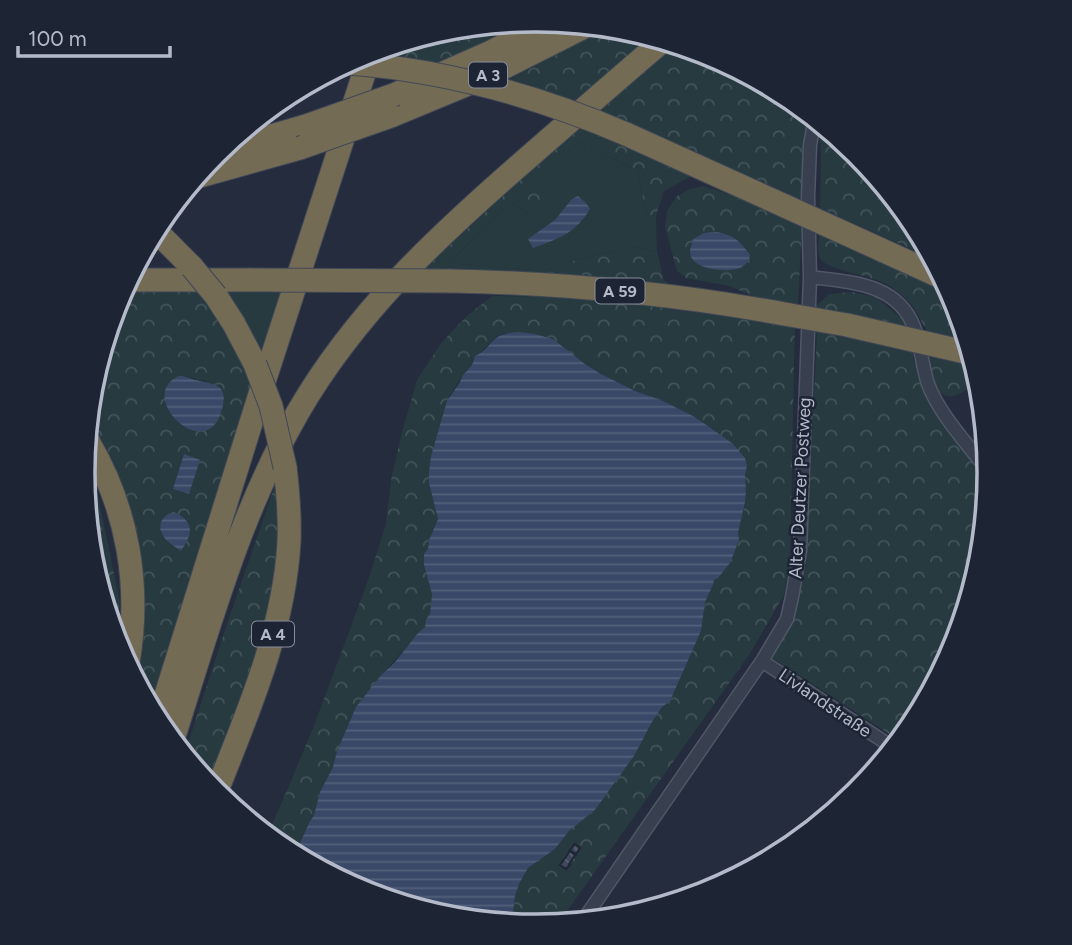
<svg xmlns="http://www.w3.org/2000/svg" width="1072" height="945" font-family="Figtree,sans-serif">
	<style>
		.grass { fill: #263a3f }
		.forest { fill: url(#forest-crowns); fill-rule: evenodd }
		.water { fill: url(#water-rules) }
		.building { fill: url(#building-back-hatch); stroke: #1f2635; stroke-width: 2 }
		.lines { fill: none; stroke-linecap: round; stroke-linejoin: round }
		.street-casing { stroke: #505766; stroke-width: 15 }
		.highway-casing { stroke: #404756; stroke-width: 25 }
		.street { stroke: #383f4e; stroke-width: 12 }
		.highway { stroke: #746b55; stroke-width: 23 }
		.highway-bridge-casing { stroke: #404756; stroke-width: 25; stroke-linecap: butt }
		.highway-bridge { stroke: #746b55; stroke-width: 23 }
		.labels { text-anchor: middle; stroke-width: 5; stroke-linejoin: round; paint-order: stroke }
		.shield { fill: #1d2433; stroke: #878d9c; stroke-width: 2 }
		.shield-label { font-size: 16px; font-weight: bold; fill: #b4bac9 }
		.street-label { font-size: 18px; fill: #b4bac9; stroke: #1d2433 }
		.rim { fill: none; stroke: #b4bac9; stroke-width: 3.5 }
	</style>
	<defs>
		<pattern id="forest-crowns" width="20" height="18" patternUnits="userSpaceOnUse" patternTransform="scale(1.75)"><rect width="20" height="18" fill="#263a3f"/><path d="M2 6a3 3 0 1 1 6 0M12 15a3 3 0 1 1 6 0" fill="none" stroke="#435459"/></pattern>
		<pattern id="water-rules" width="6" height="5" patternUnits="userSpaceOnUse" patternTransform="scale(1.75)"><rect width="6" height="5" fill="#394867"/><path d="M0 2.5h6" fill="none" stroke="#53607b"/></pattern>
		<pattern id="building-back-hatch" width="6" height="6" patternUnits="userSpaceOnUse" patternTransform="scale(1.75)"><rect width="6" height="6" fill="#3e475b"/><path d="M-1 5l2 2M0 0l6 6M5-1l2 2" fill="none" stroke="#585f71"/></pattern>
	</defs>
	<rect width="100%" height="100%" fill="#242c3e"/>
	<path class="grass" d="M579,142L638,171L646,214L656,216L657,251L632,247L568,262L546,271L449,263L485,226L512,202L528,214L537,179Z
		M224,290H247V293H283L262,357Z"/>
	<path class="forest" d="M529,21L440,64L378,54L380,50Z
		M600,32L648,42L580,103L533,87L505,82Z
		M672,46L710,54L810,121L803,200L772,186L770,188L600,110Z
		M578,127L694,175L664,191L656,216L646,214L638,171L579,142L538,179L552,190L528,214L512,202L485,226L449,263L546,271L568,262L632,247L657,251L664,280L672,286L439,273L425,268Z
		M819,127L857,152L925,255L820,208L821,153Z
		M704,186L727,194L749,199L802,225L798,304L758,298L729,286L686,278L677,271L665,227L667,211L676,197L689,189Z
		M819,233L950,293L955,299L963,339L927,331C922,323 918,314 913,307C908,299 896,290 888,285C872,275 830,271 821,260C816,253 819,240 819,233Z
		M198,289C220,320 238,351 254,385L153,700L134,670L138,631L96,437L91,430L117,299L123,290ZM186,376L197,380L207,381L203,431C187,429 181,428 173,415C168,406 164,404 165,393ZM199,459L189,493L176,490Z
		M852,292L876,297L901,318L908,327L815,307L829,294Z
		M492,296L567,297L666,304L795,323L790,565L784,595L751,652L560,921L536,926L512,921L515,896L519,884L528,868L555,849L569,831L595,810L634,756L652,722L662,707L670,701L701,631L705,602L713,585L714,580L730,563L738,540V533L745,502V475L747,466L732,443L695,417L661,400L635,391L601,374L585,364L553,339L535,334L505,333L498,336L473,359L472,365L466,371L450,395L431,456L429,472V483L438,519L429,539L428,549L424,554V565L432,594L430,614L426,619L425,627L381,675L356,707L337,751L333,767L320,792L314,815L309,823L298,848L270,829L283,800L313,728L366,586L386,524L391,480L402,432L417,380L442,342L468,315Z
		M817,331L913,352V359L932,407L988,481L955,646L894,737L771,657L790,620L806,565Z
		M929,357L968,365L972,385C940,412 935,387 928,359Z
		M84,465L98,496L120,602L115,635L83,472Z
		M281,468C282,509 282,551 274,591C260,658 234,721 210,785L186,749L225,630Z"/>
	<path class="water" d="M578,196L586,203L590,209C576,233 558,239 533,248L528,239L555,220L572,199Z
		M717,232C735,236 739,240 750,255L749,261C745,264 744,266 740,268C727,273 689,270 690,251C690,249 693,240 693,239L704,233Z
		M519,332L535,334L553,339L585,364L601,374L635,391L661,400L695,417L732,443L745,458L747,466L745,475L746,491L745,502L738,533L739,540L730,563L718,578L714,580L713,585L705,602L701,631L670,701L662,707L652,722L634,756L595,810L569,831L555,849L528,868L519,884L515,896L512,921L362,891L298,848L309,823L314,815L320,792L333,767L337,751L356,707L381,675L395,662L418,633L425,627L426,619L430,614L432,594L424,565V554L428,549L429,540L438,519L429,483V472L431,456L447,401L460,382L463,375L472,365L475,356C494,348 488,333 519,332Z
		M179,376C186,376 189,378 195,380C214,384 229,384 222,409C220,414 219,420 215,424C192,452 139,393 179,376Z
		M184,454L200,460L189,494L173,489Z
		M174,512C195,522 193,534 181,551C176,547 170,544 166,540C156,528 160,515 174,512Z"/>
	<path class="building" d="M575,844L580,848L576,854L570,850Z
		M570,851L575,855L569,864L570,865L566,869L560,865Z"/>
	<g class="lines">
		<g class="street-casing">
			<path id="street" d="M810,277C850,282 897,283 914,327C921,345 922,366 928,384C939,414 970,447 989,472
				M762,661L889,745
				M586,916L762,661L787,619L792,597L800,551L810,277L808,197L810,145L814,124"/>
		</g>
		<g class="highway-casing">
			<path id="highway" d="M396,94L491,52L549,22
				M391,116L485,77L582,28
				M626,134L785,206
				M216,152L306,126
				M200,176L300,148
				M160,235L192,267
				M130,280H251
				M450,281C564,283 677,294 790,315
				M216,296L234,324L255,364
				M89,443C128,510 141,586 128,663
				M161,711L260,394L371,52
				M175,733C210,623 240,513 298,412C356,312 437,237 523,162C568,123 613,83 659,44
				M216,793C248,712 284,630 289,542C290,517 288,492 285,467"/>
		</g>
		<use href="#street" class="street"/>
		<use href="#highway" class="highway"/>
		<g class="highway-bridge-casing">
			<path id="highway-bridge" d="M348,63C444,70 538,96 626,134
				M306,126L396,94
				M300,148L391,116
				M785,206L939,276
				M192,267L216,296
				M251,280L450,281
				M790,315L847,325L965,352
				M255,364L271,406L285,467"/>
		</g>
		<use href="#highway-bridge" class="highway-bridge"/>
	</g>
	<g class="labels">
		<g class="shield">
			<rect x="469" y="62.5" width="38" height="25" rx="5"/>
			<rect x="595.5" y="278.5" width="49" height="25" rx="5"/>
			<rect x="252" y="621.5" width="42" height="25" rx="5"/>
		</g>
		<g class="shield-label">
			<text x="488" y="81">A 3</text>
			<text x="620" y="297">A 59</text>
			<text x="273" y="640">A 4</text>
		</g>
		<g class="street-label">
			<text transform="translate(800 488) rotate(-87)" y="6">Alter Deutzer Postweg</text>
			<text transform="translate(825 703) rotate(34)" y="6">Livlandstraße</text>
		</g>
	</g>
	<path d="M0 0H1072V945H0ZM95 473a441 441 0 1 1 882 0a441 441 0 1 1-882 0Z" fill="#1d2433" fill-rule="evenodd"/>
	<path class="rim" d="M95 473a441 441 0 1 1 882 0a441 441 0 1 1-882 0Z"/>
	<path d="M18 46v10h152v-10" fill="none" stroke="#b4bac9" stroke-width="3.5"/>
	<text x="28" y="46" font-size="21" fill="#b4bac9" stroke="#1d2433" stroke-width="5" paint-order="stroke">100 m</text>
</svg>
